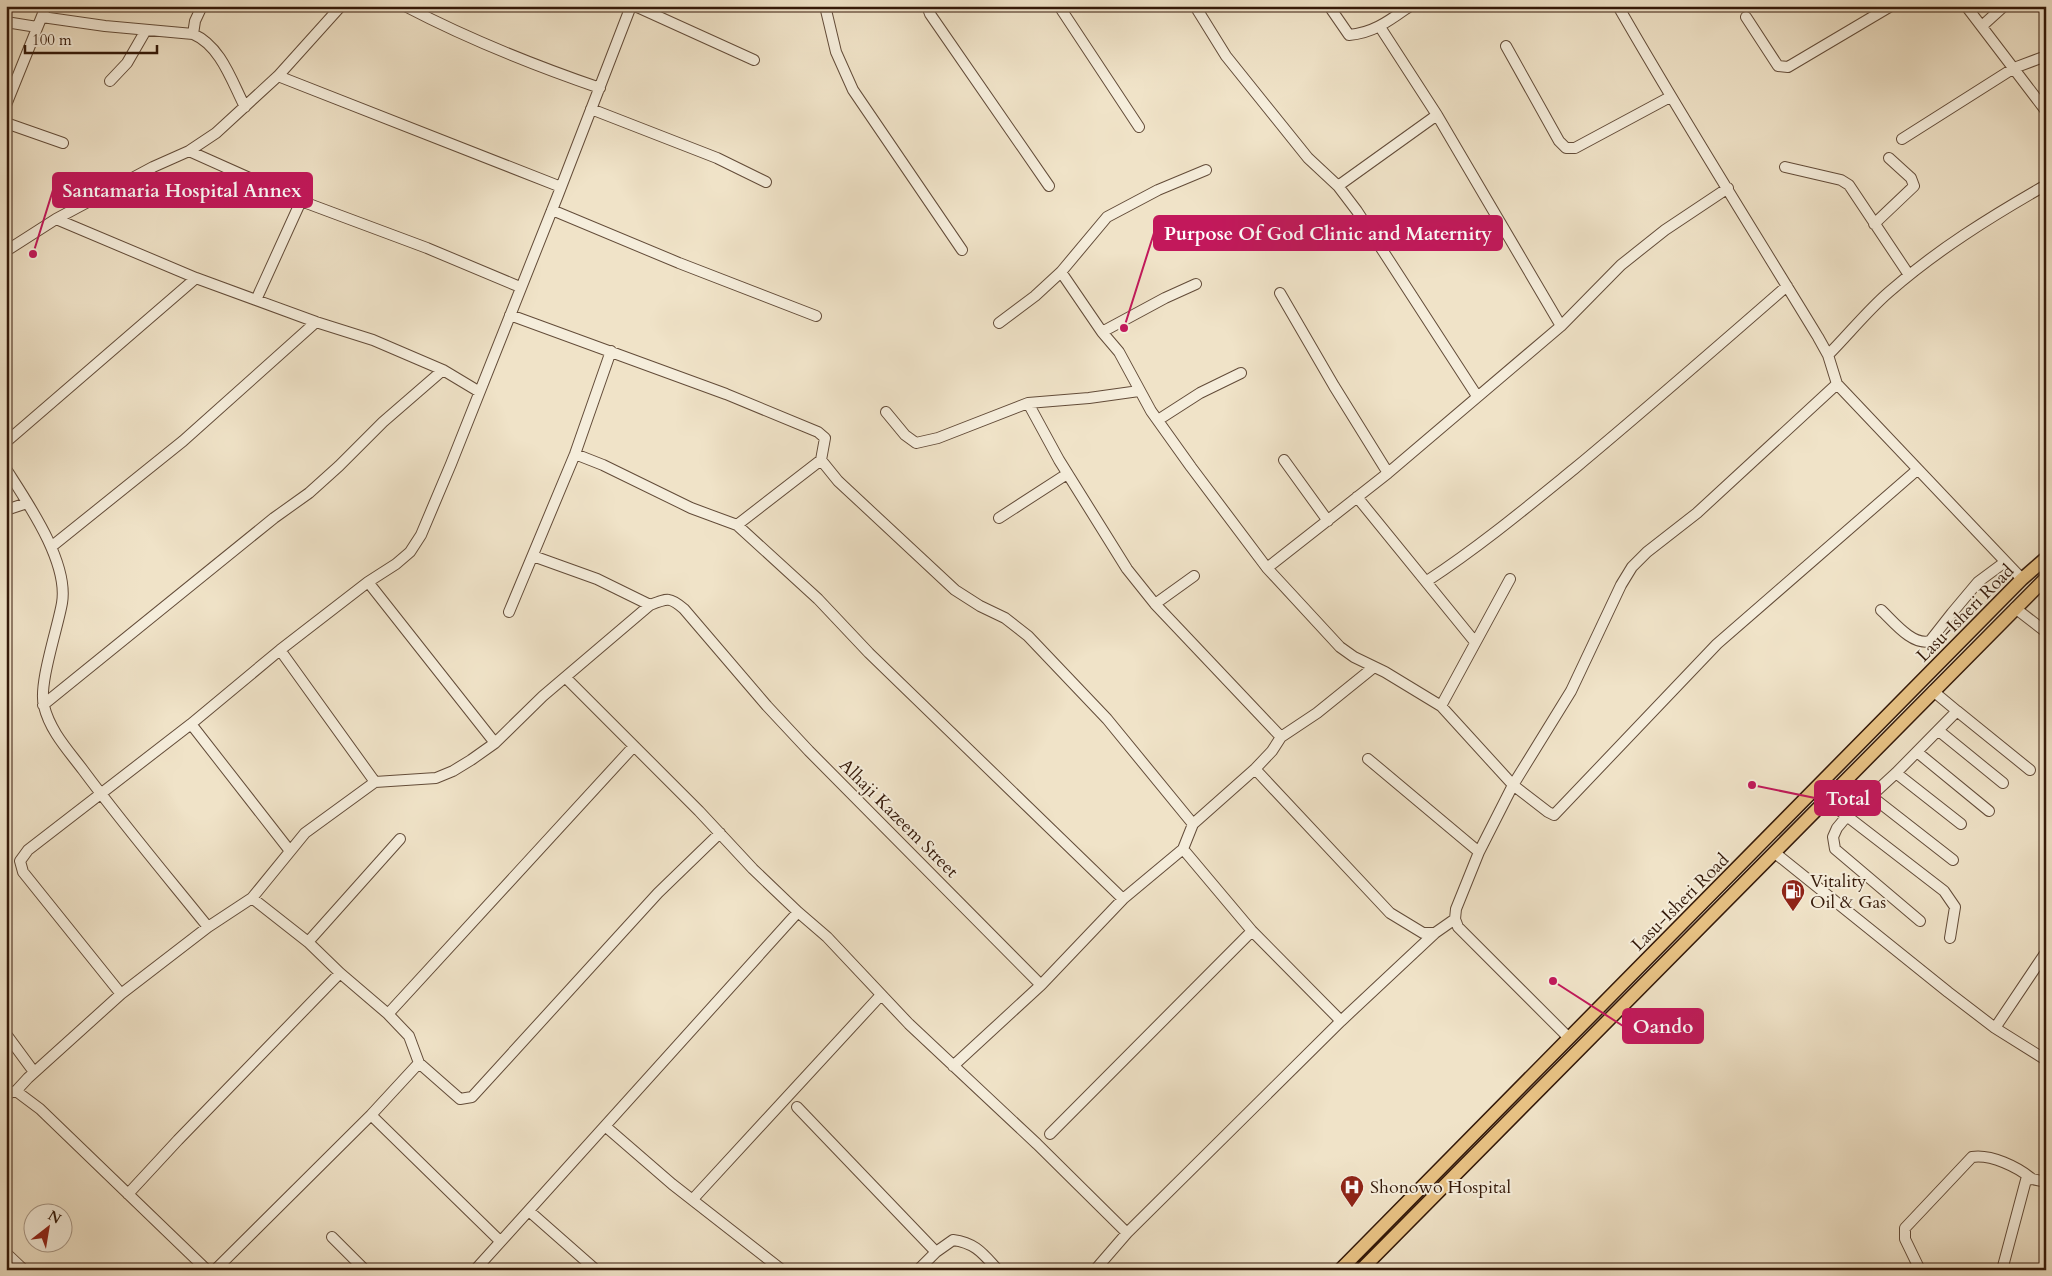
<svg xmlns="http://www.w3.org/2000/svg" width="2052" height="1276" font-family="Cardo,serif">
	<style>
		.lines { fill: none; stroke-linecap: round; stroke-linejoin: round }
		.minor-casing { stroke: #634c39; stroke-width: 12 }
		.major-casing { stroke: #341909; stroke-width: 15 }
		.minor { stroke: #f5eddb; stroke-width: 10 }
		.major { stroke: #e8c284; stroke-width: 12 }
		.labels { text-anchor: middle; stroke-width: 4; stroke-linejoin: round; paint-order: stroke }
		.street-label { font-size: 18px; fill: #341909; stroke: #f5eddb }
		.poi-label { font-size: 18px; fill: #341909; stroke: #f5eddb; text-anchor: start }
		.leader { fill: none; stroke: #c2185b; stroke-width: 2 }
		.callout-dot { fill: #c2185b; stroke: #f5eddb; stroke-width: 2 }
		.callout { fill: #c2185b; stroke: #c2185b; stroke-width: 2 }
		.callout-label { font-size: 19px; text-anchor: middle; font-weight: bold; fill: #fff }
	</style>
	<rect width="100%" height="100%" fill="#f0e3c8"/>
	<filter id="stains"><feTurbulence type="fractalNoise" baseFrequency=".004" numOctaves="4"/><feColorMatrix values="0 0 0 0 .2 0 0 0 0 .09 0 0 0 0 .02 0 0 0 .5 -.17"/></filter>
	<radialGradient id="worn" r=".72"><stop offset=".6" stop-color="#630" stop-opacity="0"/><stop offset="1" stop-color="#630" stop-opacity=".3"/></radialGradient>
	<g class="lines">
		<g class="minor-casing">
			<path id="minor" d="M405,6C468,39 533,65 600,88
				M635,6L754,60
				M825,6L836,52L853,90L962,250
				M927,6L930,14L1049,186
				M1059,6L1139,127
				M1195,6L1226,56L1308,158L1338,186L1357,211L1477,396
				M1329,6L1349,35C1374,33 1390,20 1410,6
				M1618,6C1682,118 1751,227 1818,337L1828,355L1837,384L2022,579
				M1966,6L2046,111
				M42,17L105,26L193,34C221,46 232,82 245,107
				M1746,17L1778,66L1788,67L1891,6
				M6,22L37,27
				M1982,26L2004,6
				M1380,27L1437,115L1561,326
				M193,34L195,21L202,6
				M1506,46L1559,141L1566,148H1575L1670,97
				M278,76L561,187
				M110,81L127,63L146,30
				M6,105L46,6
				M591,109L717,158L766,182
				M6,123L63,143
				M1902,139L2014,68L2046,56
				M189,151L301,201L427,248L520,287
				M1785,167L1841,180L1849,185L1909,275
				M1338,186L1437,115
				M552,210L679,263L816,316
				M56,219L196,278L316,322L373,340L443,370L478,391
				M1874,224L1914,186L1911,178L1889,158
				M6,251L56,219L153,167L189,151L216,133L278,76L341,6
				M1061,272L1102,332L1119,352L1151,411L1191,467L1267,568L1340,647L1354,657L1385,672L1441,706L1513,785L1548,812L1554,815L1717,644L1917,470
				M1280,293L1334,386L1388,473
				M256,300L301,201
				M510,315L726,394L818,432L825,438L821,460L838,481L955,590L980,606L1005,618L1028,636L1107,719L1193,824
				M999,323L1035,296L1061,272L1107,217L1158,190L1206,170
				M1102,332L1165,298L1196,284
				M1828,355C1848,335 1867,311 1889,292C1937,250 1990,217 2046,185
				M1028,403L1059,460L1127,569L1155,604L1281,737
				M886,412L905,435L916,443L938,438L1028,403L1089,398L1139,391
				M1158,420L1200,393L1241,373
				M6,442L196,278
				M575,454L603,465L691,508L737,525L818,599L869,653L1123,899
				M1284,460L1328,521
				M6,469C27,502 69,562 62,603C58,627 38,685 44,706C50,731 68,750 83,770C123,824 166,875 208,927L252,898L308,942L340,973L388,1014L409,1036L419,1063
				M1357,497L1475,642
				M6,510L27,503
				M999,518L1067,474
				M737,525L821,460
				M51,547L183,441L316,322
				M533,556L597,579L650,605
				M1267,568L1388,473L1561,326L1621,265L1665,230L1728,188
				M1427,581C1479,547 1526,508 1574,469C1646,409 1716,348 1787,286
				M368,582L495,743
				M1155,604L1194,576
				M2015,608L2046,632
				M1881,610C1893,621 1912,646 1930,641L1952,613L1978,582L2005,562
				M509,612L575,454L611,351
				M280,650L375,782
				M566,678L699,811L753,869L798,912L827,937L909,1024L1037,1144L1127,1233
				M43,705L274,518L309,493L339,466L383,422L443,370
				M1441,706L1510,579
				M1957,711L2030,770
				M191,724L290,851
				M1939,731L2003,783
				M1917,752L1989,811
				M1368,759L1479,852
				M1255,769L1390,913L1423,933H1435
				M1896,773L1961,824
				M1845,782L1858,792L1871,796L1896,773L1957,711L1933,691
				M1871,796L1953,860
				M1826,800L1944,891L1955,907L1950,938
				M1847,816L1837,828L1833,837L1835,849L1920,921
				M1183,849L1252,931L1341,1021
				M1775,853L1948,992L1995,1028
				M252,898L305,833L375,782L436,778L453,771L471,760L495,743L543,696L650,605C668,598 670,597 684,609L767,706L809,751L1041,985L953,1066
				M308,942L400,839
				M2046,952L1995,1028L2046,1060
				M1041,985L1123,899L1183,849L1193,824L1255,769L1272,751L1281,737L1317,713L1374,667
				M121,994L23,872L20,861L28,850L191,724L280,650L368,582L396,564L410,552L421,535L451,464L558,195L631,6
				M388,1014L634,746
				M6,1034L34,1072
				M1569,1038L1458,927L1455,919L1456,909L1479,852L1513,785L1571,691L1621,585L1632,567L1647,552L1697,513L1837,384
				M16,1091L40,1109L207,1270
				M6,1094L16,1091L28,1078L121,994L208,927
				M797,1107L936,1252
				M371,1115L500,1241
				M605,1126L672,1184L782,1270
				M1050,1134L1252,931
				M128,1194L178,1140L340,973
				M693,1199L881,995
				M529,1211L596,1270
				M332,1237L365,1270
				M6,1253L24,1270
				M215,1270L371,1115L419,1063L460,1099L472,1097L658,893L720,833
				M475,1270L798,912
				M918,1270L936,1252L953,1240C976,1243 983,1254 998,1270
				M1095,1270L1127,1233L1341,1021L1435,933L1455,919
				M1920,1270L1905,1239V1228L1972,1157C1991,1154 2018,1167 2032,1179
				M2002,1270L2026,1180L2032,1179L2046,1182"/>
		</g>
		<g class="major-casing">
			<path id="major" d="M1340,1270L2022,579L2046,558
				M1361,1270L2046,578"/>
		</g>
		<use href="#minor" class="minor"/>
		<use href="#major" class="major"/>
	</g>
	<defs>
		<g id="fuel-pin" transform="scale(1.25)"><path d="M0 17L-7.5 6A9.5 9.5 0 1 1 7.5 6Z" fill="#8f2418" stroke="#f5eddb"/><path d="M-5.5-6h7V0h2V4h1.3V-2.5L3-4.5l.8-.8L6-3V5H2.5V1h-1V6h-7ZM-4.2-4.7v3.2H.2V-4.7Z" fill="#fff"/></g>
		<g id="hospital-pin" transform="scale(1.25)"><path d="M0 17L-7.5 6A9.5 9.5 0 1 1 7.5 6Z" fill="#8f2418" stroke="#f5eddb"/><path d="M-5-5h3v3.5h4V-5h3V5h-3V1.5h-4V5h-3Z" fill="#fff"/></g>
	</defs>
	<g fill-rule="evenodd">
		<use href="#fuel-pin" x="1793" y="891"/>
		<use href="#hospital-pin" x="1352" y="1187"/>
	</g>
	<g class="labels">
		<g class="street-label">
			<text transform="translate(1965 613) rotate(-45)" y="6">Lasu-Isheri Road</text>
			<text transform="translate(899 818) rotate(45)" y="6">Alhaji Kazeem Street</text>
			<text transform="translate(1680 902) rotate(-45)" y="6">Lasu-Isheri Road</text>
		</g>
		<g class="poi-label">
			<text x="1810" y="887">Vitality<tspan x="1810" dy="21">Oil &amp; Gas</tspan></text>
			<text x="1370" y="1193">Shonowo Hospital</text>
		</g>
	</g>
	<path class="leader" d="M33 254L53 190M1124 328L1154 233M1752 785L1815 798M1553 981L1623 1026"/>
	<g class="callout-dot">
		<circle cx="33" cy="254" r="5"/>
		<circle cx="1124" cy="328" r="5"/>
		<circle cx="1752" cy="785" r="5"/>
		<circle cx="1553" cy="981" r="5"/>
	</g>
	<g class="callout">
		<rect x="53" y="173" width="259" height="34" rx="5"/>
		<rect x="1154" y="216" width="348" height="34" rx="5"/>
		<rect x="1815" y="781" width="65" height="34" rx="5"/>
		<rect x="1623" y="1009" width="80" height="34" rx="5"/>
	</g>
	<g class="callout-label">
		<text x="182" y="197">Santamaria Hospital Annex</text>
		<text x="1328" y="240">Purpose Of God Clinic and Maternity</text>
		<text x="1848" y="805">Total</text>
		<text x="1663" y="1033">Oando</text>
	</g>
	<rect width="2052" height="1276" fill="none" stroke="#f0e3c8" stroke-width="25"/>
	<rect x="8" y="8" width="2037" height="1261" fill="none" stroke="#341909" stroke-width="2.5"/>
	<rect x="12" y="12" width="2027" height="1251" fill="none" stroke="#341909"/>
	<g transform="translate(48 1228) rotate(31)"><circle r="24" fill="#f5eddb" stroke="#a89887"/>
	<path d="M0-4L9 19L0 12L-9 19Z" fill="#8f2418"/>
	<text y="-8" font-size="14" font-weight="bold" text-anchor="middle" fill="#341909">N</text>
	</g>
	<path d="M25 45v8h132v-8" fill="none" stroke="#341909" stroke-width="2.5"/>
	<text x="32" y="45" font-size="15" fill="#341909" stroke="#f5eddb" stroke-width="4" paint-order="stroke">100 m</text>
	<rect width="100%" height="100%" filter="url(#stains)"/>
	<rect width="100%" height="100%" fill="url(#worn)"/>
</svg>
